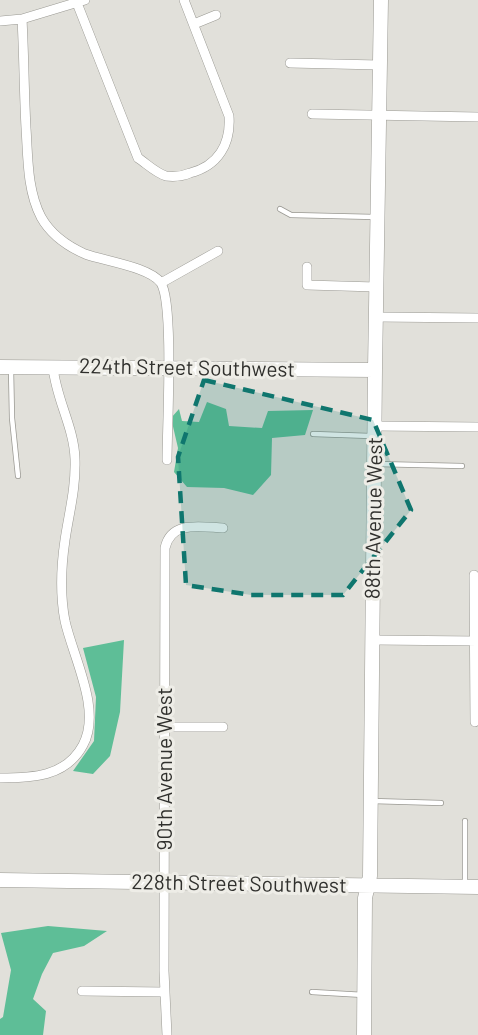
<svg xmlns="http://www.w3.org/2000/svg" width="478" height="1035" font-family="Barlow,sans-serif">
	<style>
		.forest { fill: #5ebe97 }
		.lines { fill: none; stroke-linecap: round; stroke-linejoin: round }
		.lane-casing { stroke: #9a9993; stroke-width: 6 }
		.street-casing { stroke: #9a9993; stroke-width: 10 }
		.secondary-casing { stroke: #9a9993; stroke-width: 15 }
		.lane { stroke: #fff; stroke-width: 4.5 }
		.street { stroke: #fff; stroke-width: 9 }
		.secondary { stroke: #fff; stroke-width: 14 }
		.marked { fill: #0f766e; fill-opacity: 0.2; stroke: #0f766e; stroke-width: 4.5; stroke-dasharray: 12 8; stroke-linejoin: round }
		.labels { text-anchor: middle; stroke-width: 6; stroke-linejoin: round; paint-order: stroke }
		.street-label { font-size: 21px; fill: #30302d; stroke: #eeede7 }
	</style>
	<rect width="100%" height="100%" fill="#e1e0da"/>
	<path class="forest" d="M207,402L226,409L229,426L262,428L268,411L313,410L305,435L272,438L271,475L253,495L224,488L187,487L174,472L178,448L171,418L179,409L182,421L199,422Z
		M124,640L120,712L110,756L93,774L73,771L94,741L96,697L83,648Z
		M48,926L107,931L84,946L53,953L42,974L33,999L46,1011L43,1035H0V1019L3,1017L11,970L1,933Z"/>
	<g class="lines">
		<g class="lane-casing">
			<path id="lane" d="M280,209L291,215L375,217
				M11,369L12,418L18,476
				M313,434L371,436
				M376,464L462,466
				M372,801L441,803
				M465,884V821
				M312,992L364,995"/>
		</g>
		<g class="street-casing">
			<path id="street" d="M77,3L138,158C147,164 156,173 166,176C174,177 183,176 190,173C218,166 231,144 229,116L184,0
				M22,19C24,55 24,91 26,128C28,157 27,190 41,217C51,235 67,246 85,254C104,261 150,267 161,283C174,304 167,429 167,460
				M0,21L22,19L85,0
				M194,24L216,15
				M290,63L379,65
				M312,114L478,117
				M307,267V285L376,287
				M161,283L218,251
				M376,317L478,318
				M375,426L478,427
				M474,575L475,722
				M373,640L478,641
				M165,727H223
				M0,778C32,778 66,777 83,745C102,710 73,657 65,621C60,595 61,567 65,540C69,513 76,488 75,459C74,427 56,399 53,367
				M82,991L164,992
				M167,1035L164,971L165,548C171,520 201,527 223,528"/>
		</g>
		<g class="secondary-casing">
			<path id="secondary" d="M0,367L375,370
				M0,880L478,887
				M364,1035L365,898L370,876L375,370L381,0"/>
		</g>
		<use href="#lane" class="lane"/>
		<use href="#street" class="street"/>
		<use href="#secondary" class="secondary"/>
	</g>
	<path class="marked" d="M204,380L373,420L411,510L343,595H251L186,585L178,457Z"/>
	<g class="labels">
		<g class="street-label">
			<text transform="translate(187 368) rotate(1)" y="7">224th Street Southwest</text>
			<text transform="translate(374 518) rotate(-89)" y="7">88th Avenue West</text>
			<text transform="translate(165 769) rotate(-90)" y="7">90th Avenue West</text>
			<text transform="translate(239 884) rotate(1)" y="7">228th Street Southwest</text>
		</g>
	</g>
</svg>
